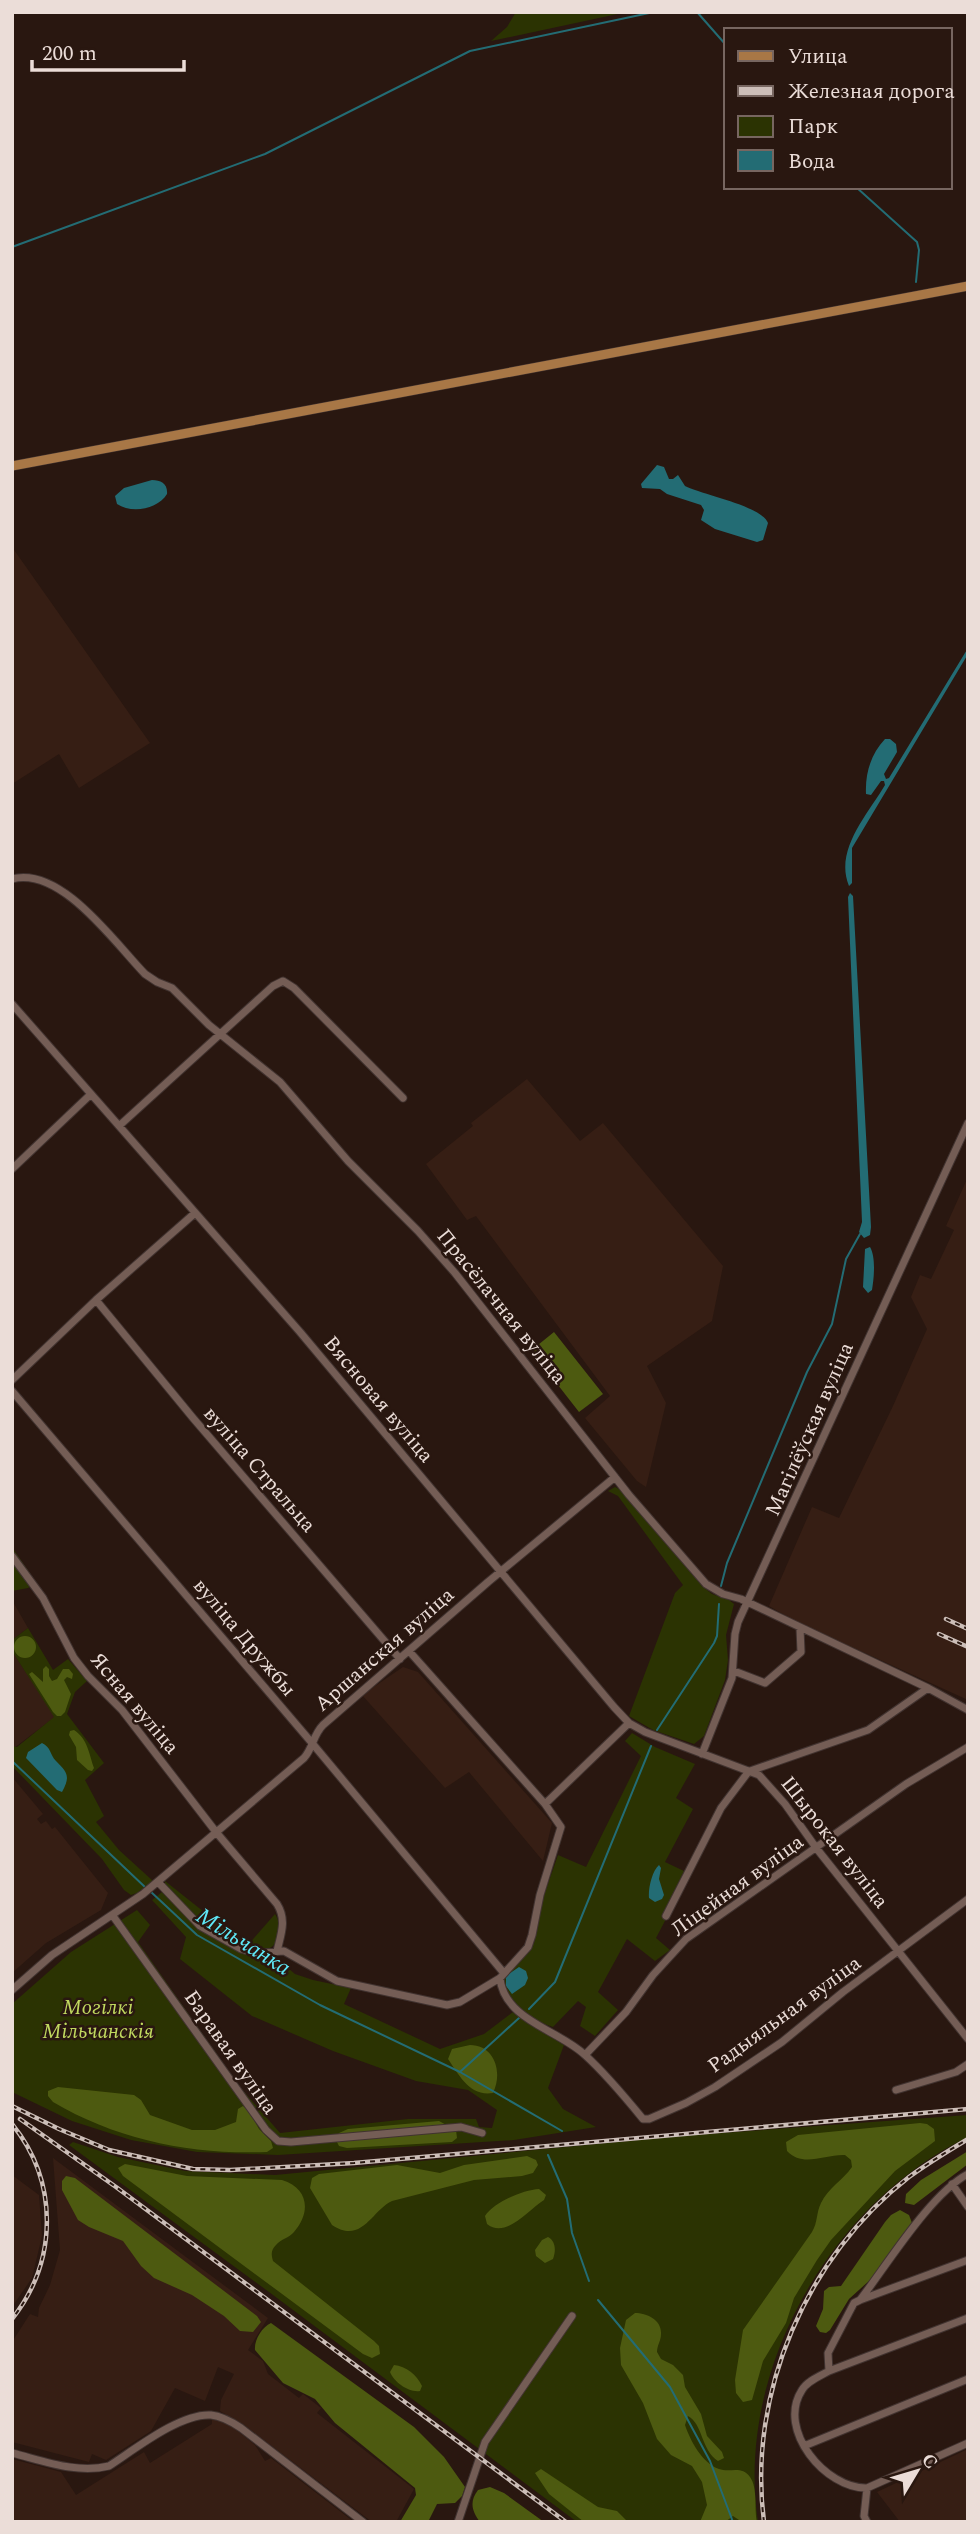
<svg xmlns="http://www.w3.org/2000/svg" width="980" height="2534" font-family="Spectral,serif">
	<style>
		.built { fill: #361e14 }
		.green { fill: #2b3302 }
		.forest { fill: #4d5a10 }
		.water { fill: #236c74 }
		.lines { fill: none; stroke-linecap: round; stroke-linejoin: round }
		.stream { stroke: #236c74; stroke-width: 2 }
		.minor-casing { stroke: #413330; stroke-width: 9 }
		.major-casing { stroke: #413330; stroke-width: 10 }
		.minor { stroke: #745d55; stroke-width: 7 }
		.major { stroke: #a87746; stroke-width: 9 }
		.rail-casing { stroke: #ccbeb8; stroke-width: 4.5 }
		.rail { stroke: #291710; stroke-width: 2; stroke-dasharray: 5; stroke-linecap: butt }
		.labels { text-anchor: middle; stroke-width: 5; stroke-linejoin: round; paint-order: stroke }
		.street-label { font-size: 21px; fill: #ebddd8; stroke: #291710 }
		.park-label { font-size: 21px; font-style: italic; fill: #c0d85f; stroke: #291710 }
		.water-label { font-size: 23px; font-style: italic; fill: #5fe8f7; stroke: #291710 }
	</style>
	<rect width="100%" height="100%" fill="#291710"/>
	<path class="built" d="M12,547L150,743L79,788L59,754L12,784Z
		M527,1079L580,1141L603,1123L723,1266L712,1321L647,1366L666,1403L646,1487L637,1481L585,1418L610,1396L476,1216L467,1220L426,1164L473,1126L471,1123Z
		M968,1177V1700L865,1653L821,1636L769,1606L812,1507L839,1518L893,1406L927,1329L911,1297L920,1275L931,1279L954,1230L946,1226Z
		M12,1600L28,1628L12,1640Z
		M12,1651L55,1717L14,1748L12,1746Z
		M403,1667L418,1672L552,1823L543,1861L469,1772L445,1788L362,1695Z
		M12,1777L43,1814L37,1819L41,1824L46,1821L52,1829L55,1827L108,1893L101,1910L46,1943L12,1973Z
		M53,2158L268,2318L248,2350L263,2361L268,2374L299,2398L303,2394L321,2408L317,2413L414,2489L396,2522H372L244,2425L220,2411L221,2400L234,2374L218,2367L205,2401L175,2388L151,2431L106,2460L92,2454L89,2462L12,2442V2342L30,2314L38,2317L39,2308L50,2285L60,2250Z
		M12,2175L39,2195L42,2236L32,2278L12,2307Z
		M212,2418L228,2423L255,2445L265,2461L271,2458L354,2522H12V2459L61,2472L76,2495L144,2452L150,2463L212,2424Z
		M968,2449V2522H900L877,2492Z"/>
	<path class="green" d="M516,12H627L491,41L507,27Z
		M615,1487L621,1490L702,1586L712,1594L729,1600L734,1604L726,1635L728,1660L725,1680L704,1736L694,1744L653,1730L629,1716L675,1593L683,1585L618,1496L608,1491Z
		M12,1547L36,1582L28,1588L12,1591Z
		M28,1628L53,1670L68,1659L87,1681L75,1692L67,1714L104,1763L85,1780L104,1816L96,1822L119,1850L153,1881L137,1893L131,1895L124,1890L102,1859L12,1766V1746L17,1747L54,1717L12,1651V1640Z
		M632,1733L655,1747L695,1764L676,1798L693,1809L665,1862L684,1871L662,1916L666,1919L656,1938L670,1950L655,1961L627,1939L598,1992L618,2010L595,2036L580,2026L586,2007L578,2001L553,2027C530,2020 510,2004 503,1980L534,1943L543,1898L558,1855L586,1867L641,1756L625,1741Z
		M165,1881L247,1946L275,1914C280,1922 281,1931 277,1940C266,1966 217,1934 204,1924C189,1913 177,1898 165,1884Z
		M162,1892C189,1920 210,1942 249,1955C258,1958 266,1955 275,1957L295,1974L313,1980L351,1988L344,2004L440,2049L484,2034L513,2012L564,2045L548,2088L563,2109L596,2127L514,2140L278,2155L197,2152L131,2140L72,2121L12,2092V2004L71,1952L137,1910L150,1925L138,1942L240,2087L280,2133L408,2119H476L479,2127L492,2128L497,2110L468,2090L416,2081L333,2051L252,2016L180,1959L186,1937L152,1900Z
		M968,2115V2137C831,2203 735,2370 758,2522H577L269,2292L69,2145L73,2142L118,2157L185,2171L275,2175L681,2136Z"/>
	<path class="forest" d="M554,1332L603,1394L579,1412L533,1353V1349Z
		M14 1647a11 11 0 1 1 22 0a11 11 0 1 1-22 0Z
		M46,1666L49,1669V1676L52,1681L57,1679L63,1669H69L73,1674L72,1679L67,1677L64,1680L71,1694L65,1712L61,1716H57L53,1712L29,1674L32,1672L43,1682V1669Z
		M74,1730C88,1739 89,1754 94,1768L92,1771L88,1770L77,1760L76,1747L69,1735L70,1731Z
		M470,2045C495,2045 503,2073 493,2093C470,2097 459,2075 448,2059L452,2049Z
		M58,2087L134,2095L141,2100L150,2115L192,2130H215L236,2122L238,2109L243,2106L249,2111L259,2129L271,2141L273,2148L267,2152C193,2155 117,2140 53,2102L48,2096V2091Z
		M439,2121L456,2130L457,2138L452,2142L347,2148L339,2146L336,2140L339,2133L348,2129Z
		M920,2123L927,2124L934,2129L935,2141L895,2171L831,2240L817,2260L794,2298L786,2323L763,2361L752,2400L743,2402L736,2393L735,2380L743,2330L812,2232C818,2222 816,2213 821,2203C828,2188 843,2180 852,2167L851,2160L845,2155C825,2154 803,2168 787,2151L786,2142L798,2135Z
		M968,2151V2164L914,2205L905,2203L906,2194L921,2180Z
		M527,2156L536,2160L538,2165L533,2173L522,2176L474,2180L392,2201C372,2210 362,2245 332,2225L310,2188L312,2178L319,2174L397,2165L440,2173L464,2165Z
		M125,2164L187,2176L282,2180C309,2188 311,2213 294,2232C289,2238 281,2239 276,2245C271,2250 271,2254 273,2261L374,2341L379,2346L380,2354L372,2358L363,2354L123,2176L118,2168Z
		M66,2176L75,2178L257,2316L261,2322L253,2332L240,2331L224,2316L192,2295L154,2278L141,2266L123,2241L89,2227L78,2220L62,2190V2181Z
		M539,2189L546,2195L544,2200C528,2210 506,2239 487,2224L485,2216C494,2202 523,2190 539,2189Z
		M900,2210L909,2215L912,2223L911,2228L870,2280L849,2299L830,2330L826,2333L820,2332L816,2326L823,2309L824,2291L829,2287L841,2286L885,2222L891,2215Z
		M548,2237C556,2241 556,2251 553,2259L545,2263L536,2256L535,2250L542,2240Z
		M635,2313C647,2313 662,2320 661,2334C661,2341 657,2345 657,2352L661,2359L673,2365L683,2375L685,2387L701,2414L707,2436L722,2452L724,2458L718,2461C701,2450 703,2424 688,2416L685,2425C690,2440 702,2463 719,2469C730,2473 742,2465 750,2477C758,2488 754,2509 757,2522H742L733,2516L725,2522H700L707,2505L702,2482L692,2466L671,2455L657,2439L643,2403L621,2365L620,2348L626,2320Z
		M271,2323L414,2427L444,2457L465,2487L462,2496L455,2503L437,2504L428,2522H400L416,2495L415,2488L335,2423L315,2399L283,2383L255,2350C254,2340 262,2327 271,2323Z
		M394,2365C406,2366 417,2375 422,2386L420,2391C409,2393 394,2382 390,2372Z
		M541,2469L598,2507L617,2511L628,2522H584L549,2494L535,2473Z
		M490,2487L504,2493L544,2522H480C472,2511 469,2502 478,2490Z"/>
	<path class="water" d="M657,465L664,467L669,479H673L678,475L685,486C703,495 762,506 768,523L763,540L757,542L715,529L701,520L704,510L701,505L667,494L660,489L642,488L641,484Z
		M152,480C161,480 168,484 167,494C158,509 132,514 117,504L115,496L124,488Z
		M968,648V654L852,848V883L849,886C834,850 868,814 885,785L884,781H881L871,795L866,794C865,773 871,754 885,739H890L896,744L897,752L884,774L886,779L889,778Z
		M850,893L853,896L871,1227L870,1235L864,1238L859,1232L862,1222L848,897Z
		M870,1247C876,1257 874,1278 872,1290L868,1293L863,1287L865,1249Z
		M42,1743C51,1747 50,1755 56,1761C67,1772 71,1776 62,1792L57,1790L26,1758L28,1752Z
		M659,1865L661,1868L659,1879L664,1895L662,1899L655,1902L649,1898C648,1889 652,1871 659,1865Z
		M519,1967L526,1971L528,1978L525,1985L512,1994L506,1986V1976Z"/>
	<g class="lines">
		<path class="stream" d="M697,12L726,45
			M856,187L917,242L919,250L916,282
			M12,247L265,154L470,51L654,12
			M721,1586L727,1563L807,1372L832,1324L846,1259L860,1234
			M657,1730L714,1643L717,1636L719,1604
			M12,1761L146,1888
			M150,1891L197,1935L320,2005L460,2072L562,2131
			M529,2009L555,1982L651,1746
			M461,2071L519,2018
			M548,2155L567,2199L572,2233L589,2281
			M598,2300L670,2387L710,2461L733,2522"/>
		<g class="minor-casing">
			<path id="minor" d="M12,879C61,866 114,942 145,974L157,982L172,988L209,1025L280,1082L348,1161L418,1231L455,1273L629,1495L706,1584L723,1594L741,1599L928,1688L968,1710
				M12,1004L300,1332L614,1707L629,1723L645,1732L759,1775L785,1804L817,1849L968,2039
				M119,1126L273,986L283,981L294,988L403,1098
				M12,1169L91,1094
				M96,1300L193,1418L400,1659
				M12,1380L96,1300L195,1213
				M12,1391L312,1743L503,1972
				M12,1556L43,1598L74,1658L88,1676L122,1710L216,1832L277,1904C287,1920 281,1934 277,1951
				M734,1671L765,1683L801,1652L800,1628
				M702,1754L732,1678L735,1634L738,1622L968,1123
				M750,1771L868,1730L928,1688
				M545,1804L629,1723
				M158,1882L200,1926L241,1949L255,1953L284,1951L337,1981L447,2005L460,2002L500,1978L528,1947L532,1935L540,1895L561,1827L545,1804L409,1651
				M113,1916L266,2130L278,2141L291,2142L461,2127L482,2133
				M666,1916L721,1808L749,1771
				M500,1978C504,2020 559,2030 585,2055C606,2074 625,2097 643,2119H649L686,2103L715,2087L782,2042L843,1992L968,1899
				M12,1990L52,1955L143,1894L304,1758C313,1748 313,1735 323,1725L488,1582L615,1477
				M585,2055L626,2012L653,1975L686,1939L906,1784L968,1747
				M896,2090L956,2072L968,2064
				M952,2184L968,2207
				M860,2300L968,2260
				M829,2371L968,2318
				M804,2446L968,2379
				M12,2453C44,2461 77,2474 109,2466C134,2450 180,2413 211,2415C222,2416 232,2422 241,2428L363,2522
				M867,2488L968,2443
				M458,2522L485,2442L572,2316
				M867,2522L864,2516L867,2488C826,2489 776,2430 802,2390C807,2381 820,2376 829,2371L828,2353L854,2303L860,2300C887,2265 931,2193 968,2174"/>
		</g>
		<g class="major-casing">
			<path id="major" d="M12,466L968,286"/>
		</g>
		<use href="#minor" class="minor"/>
		<use href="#major" class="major"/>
		<g class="rail-casing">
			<path id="rail" d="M946,1619L968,1629
				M939,1634L968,1647
				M12,2106L59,2129L109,2150L193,2169L230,2170L354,2163L968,2109
				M20,2119L116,2187L566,2522
				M12,2124C59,2182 58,2261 12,2319
				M764,2522C747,2393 807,2256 909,2177C928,2163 948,2151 968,2139"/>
		</g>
		<use href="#rail" class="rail"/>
	</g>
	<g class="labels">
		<g class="street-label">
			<text transform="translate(502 1306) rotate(51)" y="7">Прасёлачная вуліца</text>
			<text transform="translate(379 1399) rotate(50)" y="7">Вясновая вуліца</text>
			<text transform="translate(809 1429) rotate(-66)" y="7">Магілёўская вуліца</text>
			<text transform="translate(260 1469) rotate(49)" y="7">вуліца Стральца</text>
			<text transform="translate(245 1637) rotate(50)" y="7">вуліца Дружбы</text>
			<text transform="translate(384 1649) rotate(-41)" y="7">Аршанская вуліца</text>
			<text transform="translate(135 1703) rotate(50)" y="7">Ясная вуліца</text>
			<text transform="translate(835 1842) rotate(52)" y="7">Шырокая вуліца</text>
			<text transform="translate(737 1885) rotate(-36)" y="7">Ліцейная вуліца</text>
			<text transform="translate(784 2014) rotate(-36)" y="7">Радыяльная вуліца</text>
			<text transform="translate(231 2052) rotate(55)" y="7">Баравая вуліца</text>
		</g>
		<g class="park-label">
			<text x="98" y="2014">Могілкі<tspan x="98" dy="24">Мільчанскія</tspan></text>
		</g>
		<g class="water-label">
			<text transform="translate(244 1941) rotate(32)" y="8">Мільчанка</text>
		</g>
	</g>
	<rect width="980" height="2534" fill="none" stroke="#ebddd8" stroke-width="28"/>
	<rect x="724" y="28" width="228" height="161" fill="#291710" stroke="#776660" stroke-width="2"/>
	<rect x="738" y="51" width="35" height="10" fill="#a87746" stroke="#776660" stroke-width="2"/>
	<text x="788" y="63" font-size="21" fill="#ebddd8">Улица</text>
	<rect x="738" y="86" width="35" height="10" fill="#ccbeb8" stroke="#776660" stroke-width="2"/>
	<text x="788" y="98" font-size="21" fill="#ebddd8">Железная дорога</text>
	<rect x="738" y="116" width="35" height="21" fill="#2b3302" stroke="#776660" stroke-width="2"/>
	<text x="788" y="133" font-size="21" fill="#ebddd8">Парк</text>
	<rect x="738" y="150" width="35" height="21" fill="#236c74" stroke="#776660" stroke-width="2"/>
	<text x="788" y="168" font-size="21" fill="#ebddd8">Вода</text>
	<g transform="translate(917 2471) rotate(52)" stroke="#291710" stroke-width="5" paint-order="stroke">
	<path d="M0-5L12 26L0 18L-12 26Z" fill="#ebddd8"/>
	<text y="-10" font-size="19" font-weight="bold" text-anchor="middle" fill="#ebddd8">С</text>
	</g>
	<path d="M32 60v10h152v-10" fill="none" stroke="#ebddd8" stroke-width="3.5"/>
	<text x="42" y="60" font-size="21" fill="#ebddd8" stroke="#291710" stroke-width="5" paint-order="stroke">200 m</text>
</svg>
